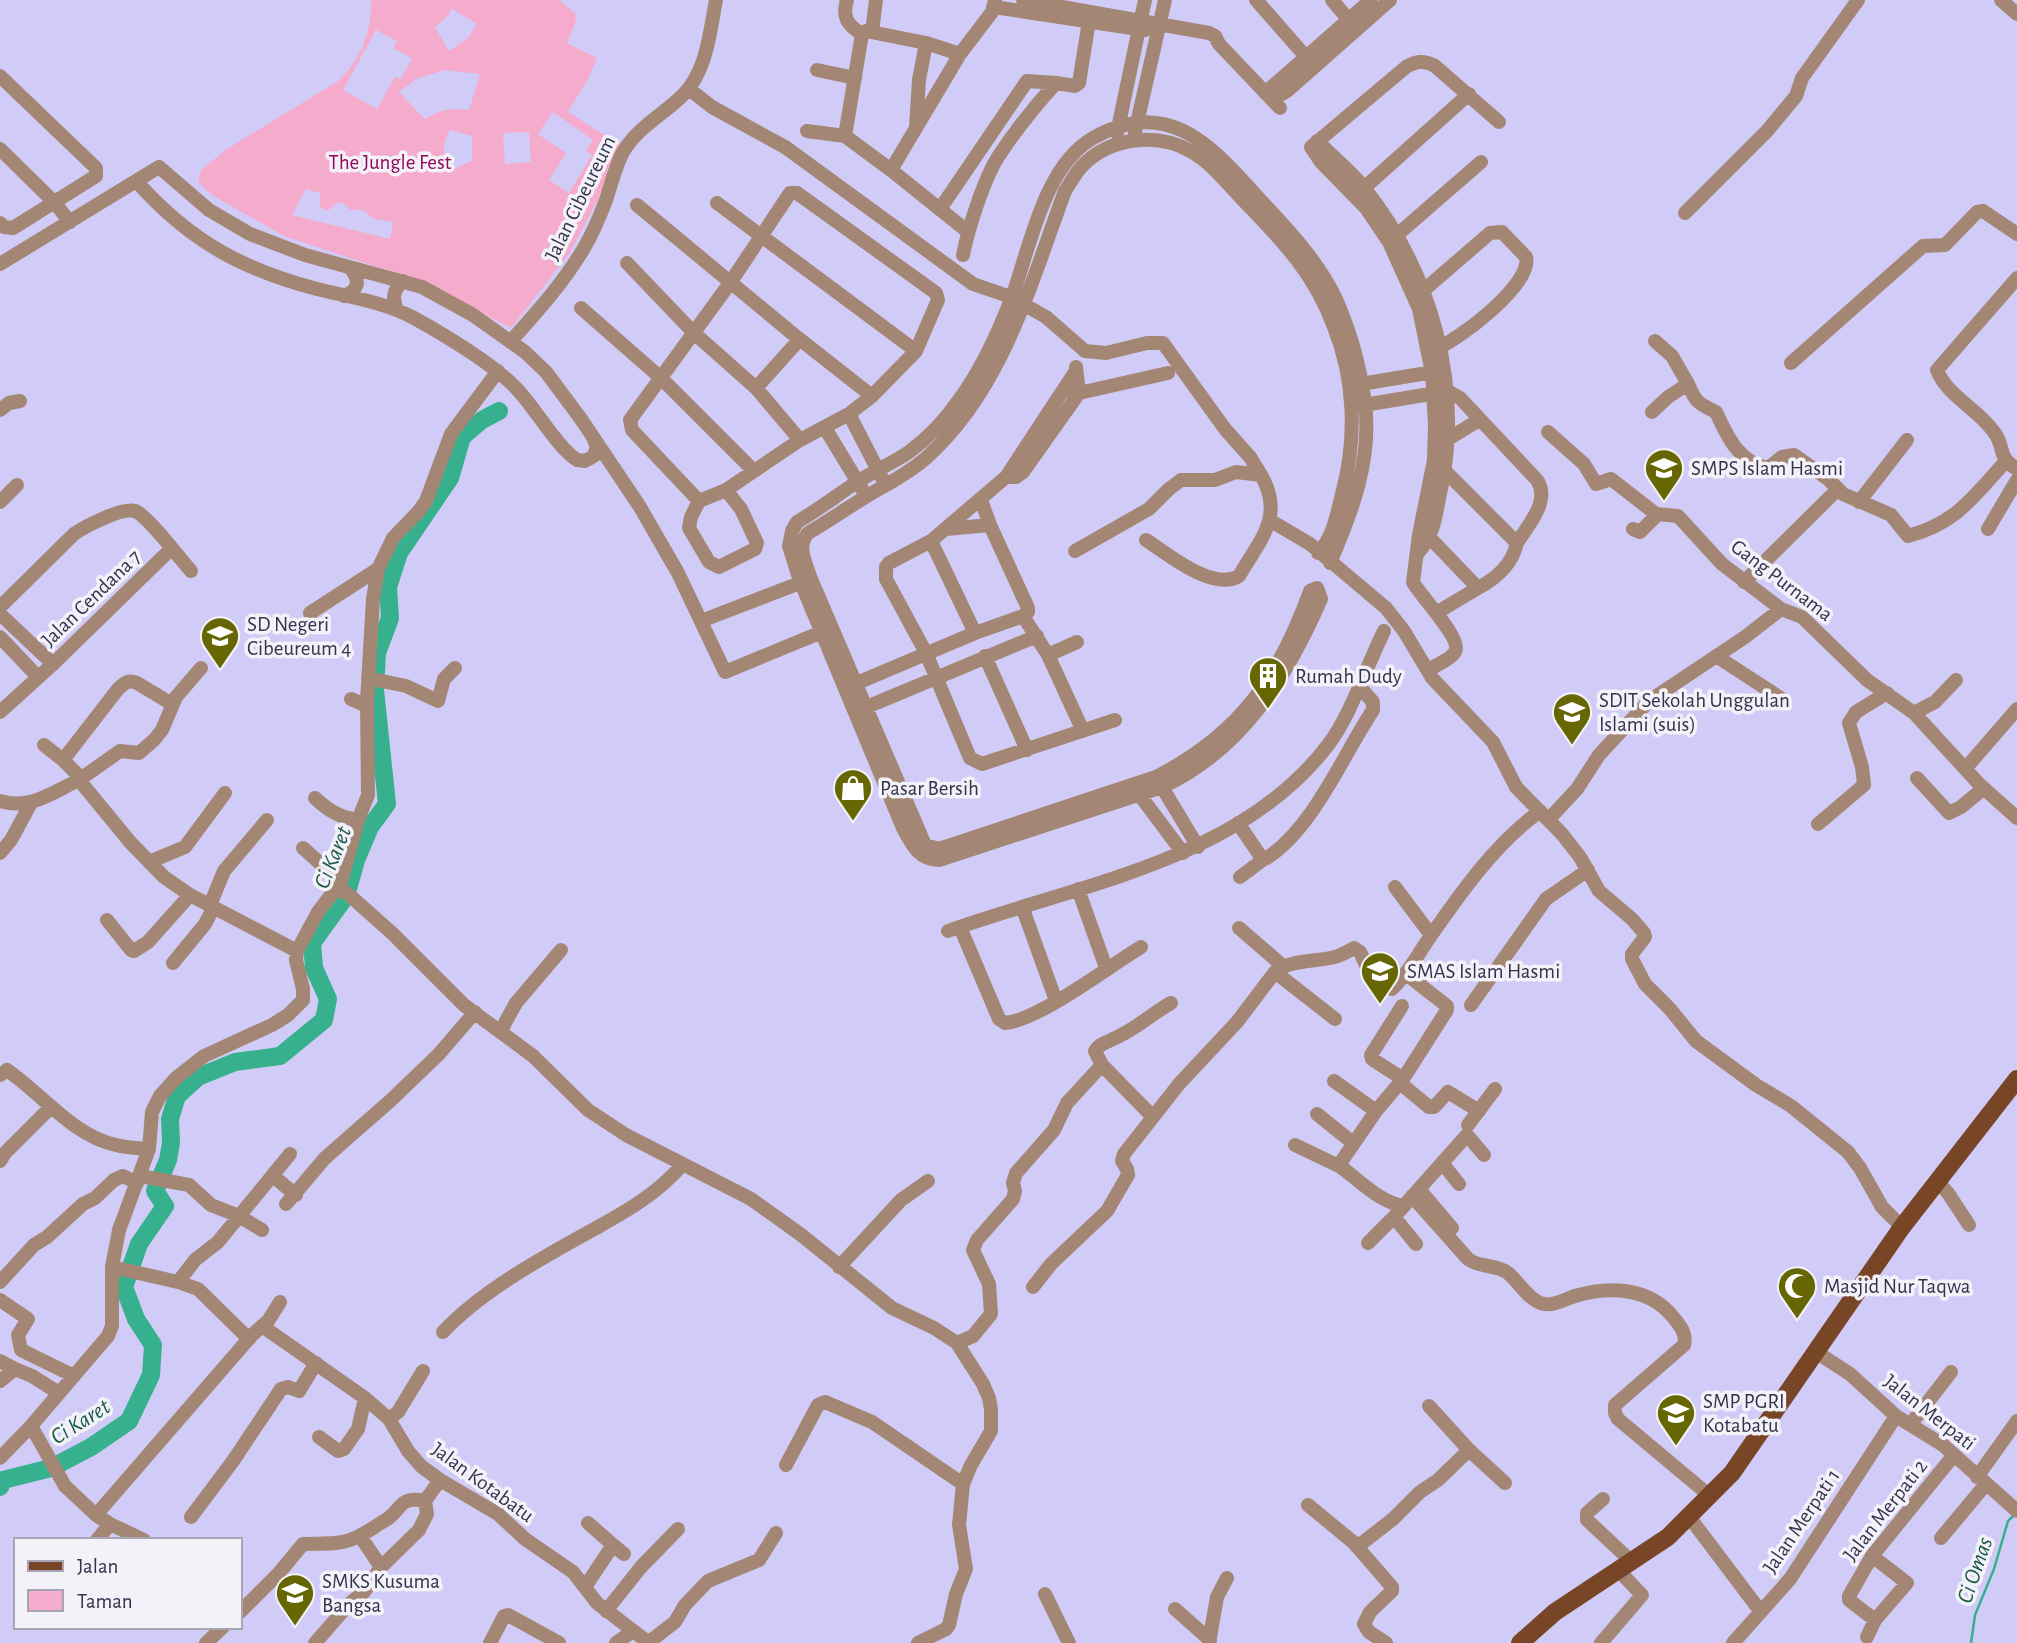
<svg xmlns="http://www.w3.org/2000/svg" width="2017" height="1643" font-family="'Alegreya Sans',sans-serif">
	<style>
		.green { fill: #f5abcc; fill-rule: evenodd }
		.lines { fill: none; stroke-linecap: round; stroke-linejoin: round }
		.stream { stroke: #37b08e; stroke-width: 2.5 }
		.river { stroke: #37b08e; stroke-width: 18 }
		.minor { stroke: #a48675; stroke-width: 14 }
		.major { stroke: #784627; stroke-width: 18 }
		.labels { text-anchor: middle; stroke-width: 7; stroke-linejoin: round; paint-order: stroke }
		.park-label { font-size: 21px; fill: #91075d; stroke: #f3f2f9 }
		.street-label { font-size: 21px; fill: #36324e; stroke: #f3f2f9 }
		.poi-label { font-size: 21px; fill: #36324e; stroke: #f3f2f9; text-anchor: start }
		.water-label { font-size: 23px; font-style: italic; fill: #1a5948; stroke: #f3f2f9 }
	</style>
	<rect width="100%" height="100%" fill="#d1ccf7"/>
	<path class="green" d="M371,0H559L575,13L576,21L567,43L597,58L588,79L568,112L625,148L569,254L511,328L425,283L284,236L212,195L198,182L201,170L227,149L338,81C361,60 372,31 371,0ZM451,8L477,24L468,38L449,51L435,27L449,15ZM376,30L397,41L393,48L412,58L401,79L395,77L377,109L343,90ZM445,70L480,74L469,110C450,107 440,110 425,119L399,92L416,79ZM553,112L593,140L586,151L592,155L569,193L549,180L566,153L538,134ZM450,130L472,136V161L451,170C442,157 442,143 450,130ZM529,132L531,162L505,164L503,133ZM306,189L320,193V207L327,211L338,202L346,205L350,210H363L374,219L393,222L390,239L292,215Z"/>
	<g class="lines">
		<path class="stream" d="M1971,1643L1975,1615L1994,1569L2008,1521L2015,1514"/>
		<path class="river" d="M0,1487L3,1480L51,1468L91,1447L129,1421L151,1375L153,1345L136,1319L124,1287L139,1244L165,1206L155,1191L168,1160L171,1143L170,1119L177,1096L198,1077L235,1062L280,1056L324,1020L328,999L314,968L312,943L346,896L356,860L370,827L387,804L375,690L377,653L390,618L388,587L399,553L450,478L462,437L482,420L499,411"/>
		<path class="minor" d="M847,0C842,17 847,25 862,34
			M1023,0L1209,33L1215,36L1219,44L1280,108
			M1256,0L1307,58
			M1332,0L1348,19
			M2001,0L2017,14
			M994,7L1145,30
			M872,32L876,0
			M817,70L855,78
			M0,76L96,168V176L13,228L4,227L0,223
			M689,89L712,107L785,147L973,284L1011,297L1046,317L1085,351L1106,353L1147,343H1163L1225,429L1250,457L1261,475
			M1265,93L1371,0
			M1272,100L1287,91L1390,0
			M916,127L919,80L926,43L960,54
			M807,131L845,136
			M1135,132L1165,0
			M1117,133L1145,0
			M1317,141C1333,157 1352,172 1366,190C1431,273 1463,385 1441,489C1435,515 1436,532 1418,553
			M0,149L54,202L70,222
			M891,170L845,136L862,34L866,31L926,43
			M137,182C190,241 241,269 317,289C349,297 384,302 414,318C443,334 493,364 515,387C534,406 556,446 577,460L585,461L594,456L597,446L594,440
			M1364,188L1469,94
			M717,203L916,351
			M637,205L793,334L872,396
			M940,209L1027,81L1056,83
			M1685,213L1767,131L1796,96L1802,78L1858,0
			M967,231L891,170L960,54L992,12L995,0
			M1390,241L1481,162
			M963,255C968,229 984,179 998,157C1015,131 1035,106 1056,83L1075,86L1079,83L1089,21
			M627,263L694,333L756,388L800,440
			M0,264L159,167L209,210L250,234L305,255L422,287L473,315L525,352L546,372L581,419L640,507L678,573L725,672L829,629
			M2017,278L1937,370C1947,396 1978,409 1994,432C2006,448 1996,456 2017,469
			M1424,290L1490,233L1502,232L1526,257C1533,284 1457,342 1433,350
			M344,296C358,290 361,282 351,269
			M581,308L661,378L753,470
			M397,310C392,298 393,290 403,281
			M511,341C537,312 564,282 584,248C593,233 600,216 606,200C611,185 615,168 622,154C636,128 663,115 683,95C707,71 710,31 716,0
			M1655,341L1672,356L1688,384
			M1791,363L1923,246L1945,245L1977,212L1983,211L2017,234
			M1075,372L1006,477L931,541L889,563L886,567V579L926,653L970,758L982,764L1115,720
			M1355,385L1439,371
			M756,388L799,340
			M1070,391L1079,393L1168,373
			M1358,406L1448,391L1460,398L1537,480C1551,501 1528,525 1517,543
			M0,410L9,403L20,401
			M1652,412L1668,397L1688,384C1696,403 1698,403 1716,412C1727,436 1739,463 1768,468L1782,457L1794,455L1828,479L1843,494L1891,515L1908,536C1957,523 1974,496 2006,461
			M849,414L882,478
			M825,428L862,489
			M1548,432L1584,464L1596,484L1611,479L1656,514L1678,516L1722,564L1781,609L1802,617L1867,680L1914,713L1980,785L2017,818
			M1448,439L1479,420
			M1006,477H1016L1023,472L1079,393L1076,367
			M981,500L990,525L1028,608V612L1023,616L1048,655L1077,642
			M699,501L632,430L630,420L730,283L790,193H797L936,293L938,300L916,351L872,396L849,414L800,440L726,490L699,501L691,517L689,528L709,562L719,567L755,549L757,543L741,509L726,490
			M0,502L17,485
			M1859,502L1907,440
			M1271,521L1310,544L1386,608L1404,631L1432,678L1493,742L1516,787L1562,834L1580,857L1599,891L1632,919L1644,933L1645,937L1632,954V959L1645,984L1670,1009L1696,1041L1756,1085L1791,1106L1848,1152L1860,1168L1882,1207L1902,1227
			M946,529L990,525
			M1633,529L1640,532L1658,514
			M1988,529L2017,480
			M1424,537L1431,539L1478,588C1497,578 1512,565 1517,543L1440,466
			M931,541L975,633
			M1075,551L1149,509L1169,489L1181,480H1215L1236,472L1261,475C1285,516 1260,540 1239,576C1213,592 1168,554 1146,540
			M1744,582L1837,490
			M0,607L74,534C84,527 122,507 135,511C147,515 181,560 191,571
			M310,613L378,569
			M1436,613L1478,588
			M0,614L53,664
			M701,621L800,583
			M0,637L38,677
			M1048,655L1083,731
			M985,656L1027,750
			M1716,656L1782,699
			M1432,668C1438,664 1451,659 1455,652C1463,639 1420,596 1413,582L1419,535L1434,460L1435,425L1432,373L1419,309L1389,242L1366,208L1321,162L1311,147L1406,67C1416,61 1424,60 1435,66L1499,122
			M368,678L406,686L438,701L444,679L455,668
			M850,686L975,633L1023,616
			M351,699L367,706
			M857,711L1037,636
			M0,712L53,664L172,548
			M1914,713L1935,702L1956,680
			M44,745L63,760
			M1965,769L2017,709
			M1156,777C1240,734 1279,677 1310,591L1317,588L1321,599C1287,677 1242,750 1162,787L939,860C918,859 912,845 903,828L799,578L789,546L792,531L797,522C818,510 837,495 857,482C874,471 893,463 909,452C928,438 946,419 959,400C982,369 998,333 1012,297C1030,247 1044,166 1093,138C1173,93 1217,153 1265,205C1291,233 1318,262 1335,297C1350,330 1360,367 1365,403C1372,460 1352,512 1330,563
			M81,778L63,760L118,689C125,683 128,679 137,683L172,704
			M1917,778L1949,813L1961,807L1984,788
			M79,780L120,751L139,753L154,740L162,730L176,697L201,668
			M1136,790L1183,853
			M315,798C329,811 339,817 358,820
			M0,801C31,810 51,793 79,780L130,842L164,877L190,895L297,951
			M1549,819L1577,789L1599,755L1649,701L1745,637L1781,609
			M1238,823L1261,857L1267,858C1314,827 1343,755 1373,710V702L1358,685
			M1818,824L1864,785L1862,767L1849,723L1856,712L1887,693
			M1198,847L1156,777L939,849L925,845L811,579C806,563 796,547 808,533C829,521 847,508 867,496C887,484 908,474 926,458C1003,389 1030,285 1065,191C1071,182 1076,172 1083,165C1111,137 1158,132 1192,152C1213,164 1229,186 1246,203C1284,242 1315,275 1334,327C1355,380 1357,439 1342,494C1337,514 1333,538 1318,553
			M303,848L341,882
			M0,853L11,840L31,803
			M149,862L185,847L225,793
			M1240,877L1264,859
			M1395,887L1431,935
			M337,889L347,893L393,934L464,1005L533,1056L588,1110L626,1135L751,1199L800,1234L892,1308L934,1328L957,1343L983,1384L989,1398L991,1409V1431L971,1465L963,1484L959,1525L966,1569L956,1594L949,1625L946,1629L918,1643
			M1078,889L1106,968
			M210,905L224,871L267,820
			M1023,909L1056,1001
			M107,920L131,950L134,951L148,942L190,895
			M960,927L999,1019L1005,1023C1039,1020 1108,967 1141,947
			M1239,928L1284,967
			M948,931C1076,885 1240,861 1328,745C1350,717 1367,665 1384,631
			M173,963L205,924L214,907
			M1275,972L1335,1019
			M1471,1005L1546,899L1588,870
			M1402,1006L1371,1055L1372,1059L1403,1079
			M500,1032L516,1003L561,950
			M1102,1065L1095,1051C1099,1044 1106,1043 1113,1039C1135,1030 1151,1014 1171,1003
			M0,1075L7,1070C42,1094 73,1136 116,1145C127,1148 138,1148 149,1149
			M1334,1081L1376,1111
			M1400,1083L1429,1107H1434L1448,1092L1479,1111
			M1317,1114L1353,1143
			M1468,1125L1495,1089
			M1295,1145L1341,1167
			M0,1161L5,1153L51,1107
			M1443,1164L1459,1184
			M140,1176L189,1185L211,1205L239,1216L262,1230
			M273,1176L296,1195
			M1937,1181L1948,1193L1969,1225
			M1419,1189L1452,1228
			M1412,1196L1468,1259C1480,1268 1496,1264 1508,1273C1519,1282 1529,1301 1544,1304C1554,1306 1565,1299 1575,1296C1609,1286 1649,1287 1673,1317C1680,1326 1687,1333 1684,1345L1615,1405V1413L1618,1419L1710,1496
			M286,1204L325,1158L390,1101L439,1054L475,1012
			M1403,1206C1378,1201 1360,1181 1341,1167V1162L1376,1111L1403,1079L1447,1010V1006L1406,974
			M1368,1243L1394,1217
			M1416,1244L1394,1217L1467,1135L1484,1155
			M112,1267L178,1282L198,1289L249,1339
			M839,1267L901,1200L928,1181
			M0,1282L34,1245L47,1237L83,1204L95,1198L114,1180L123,1176L137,1183
			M178,1282L195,1260L218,1242L290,1154
			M1033,1287L1051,1264L1107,1211L1128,1175L1127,1169L1122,1161L1124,1154L1179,1084L1237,1022L1275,972C1289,959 1321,962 1338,956C1343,954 1349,951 1354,948L1360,952L1366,965L1392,989C1408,974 1418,954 1430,937C1462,891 1495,844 1540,811
			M0,1300L28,1319L18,1335L21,1350L74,1376
			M262,1326L365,1398L389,1419L408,1451L421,1466L440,1480L498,1514L525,1539L573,1572L597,1603L649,1643
			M443,1332C482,1290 547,1255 598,1227C630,1209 658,1193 683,1164
			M957,1343L973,1336L991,1314L989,1284L973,1250L977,1240L1013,1199L1015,1191L1013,1183L1016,1173L1054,1130L1067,1103L1102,1065L1153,1117
			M1816,1352L1850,1374L1896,1416L1943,1445L2017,1511
			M0,1361L15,1369
			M0,1381L15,1369L32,1376L59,1393
			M1429,1406L1469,1450L1505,1483
			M389,1419L398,1412L423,1371
			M1910,1425L1951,1372
			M31,1426L65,1486L96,1515L110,1524L97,1540
			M319,1437L338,1451L344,1449L358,1429L365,1398
			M0,1458L31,1426L108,1336L112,1326V1267L119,1230L149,1149L152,1112L160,1096L176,1078L204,1056L272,1025L288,1015L303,1000V989L296,960L297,951L318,912L341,882L358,820L368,795L367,701L373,599L378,569L393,538L419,511L426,501L451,434L498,371
			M786,1465L818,1405L825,1402L872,1422L963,1484
			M1977,1477L2017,1421
			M1603,1499L1587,1513V1520L1632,1562
			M1308,1505L1353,1542L1392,1587V1591L1370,1612L1364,1624L1369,1632L1386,1643
			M96,1515L252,1335L268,1321L280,1302
			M191,1517L233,1461L281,1389L288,1387L299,1391L316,1363
			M1690,1518L1761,1612
			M588,1523L613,1545
			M110,1524L144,1540
			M360,1536L381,1567
			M1941,1538L1986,1484
			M1357,1547L1393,1519L1420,1492L1438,1480L1469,1450
			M585,1587L613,1545L624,1554
			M1045,1594L1069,1643
			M1175,1609L1210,1640
			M606,1611L641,1567L678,1529
			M240,1612L278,1574L303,1544C324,1543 342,1546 361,1535C369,1531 377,1525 384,1521C402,1511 398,1495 425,1501
			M1875,1620L1849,1600V1596L1872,1556L1954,1455
			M1867,1637L1875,1620L1907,1583L1872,1556
			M649,1642L675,1622L685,1605L708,1581L759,1560L776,1533
			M206,1643L223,1627
			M315,1643L349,1604L364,1592L381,1567L419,1530L427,1514L425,1501L440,1480
			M490,1643L504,1616L508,1615L559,1643
			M616,1643L633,1631
			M1209,1643L1217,1597L1227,1578
			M1601,1643L1642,1595L1618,1570
			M1733,1643L1790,1579L1896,1416"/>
		<path class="major" d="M1520,1643L1555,1612L1668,1537L1732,1473L1902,1227L2017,1079"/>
	</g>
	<defs>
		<g id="school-pin" transform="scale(2.0125)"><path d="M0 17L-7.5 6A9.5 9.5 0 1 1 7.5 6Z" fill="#666702" stroke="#f3f2f9"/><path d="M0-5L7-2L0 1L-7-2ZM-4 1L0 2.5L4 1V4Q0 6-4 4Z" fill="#fff"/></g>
		<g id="building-pin" transform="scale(2.0125)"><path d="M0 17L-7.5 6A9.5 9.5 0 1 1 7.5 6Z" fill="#666702" stroke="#f3f2f9"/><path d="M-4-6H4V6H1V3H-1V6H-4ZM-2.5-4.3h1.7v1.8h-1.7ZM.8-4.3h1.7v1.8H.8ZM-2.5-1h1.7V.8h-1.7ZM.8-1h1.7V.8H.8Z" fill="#fff"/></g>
		<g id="shop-pin" transform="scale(2.0125)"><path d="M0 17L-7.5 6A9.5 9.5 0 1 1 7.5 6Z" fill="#666702" stroke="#f3f2f9"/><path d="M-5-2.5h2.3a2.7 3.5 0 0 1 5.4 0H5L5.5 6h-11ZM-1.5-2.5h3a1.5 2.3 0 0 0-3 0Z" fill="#fff"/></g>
		<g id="mosque-pin" transform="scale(2.0125)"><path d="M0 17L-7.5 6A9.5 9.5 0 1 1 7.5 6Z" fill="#666702" stroke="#f3f2f9"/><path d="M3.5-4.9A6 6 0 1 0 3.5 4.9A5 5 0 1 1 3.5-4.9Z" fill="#fff"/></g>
	</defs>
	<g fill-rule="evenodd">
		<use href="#school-pin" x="1664" y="468"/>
		<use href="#school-pin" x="220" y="636"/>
		<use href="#building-pin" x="1268" y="676"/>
		<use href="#school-pin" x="1572" y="712"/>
		<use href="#shop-pin" x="853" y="788"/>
		<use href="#school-pin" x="1380" y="971"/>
		<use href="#mosque-pin" x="1797" y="1286"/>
		<use href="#school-pin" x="1676" y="1413"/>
		<use href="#school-pin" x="295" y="1593"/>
	</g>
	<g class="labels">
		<g class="park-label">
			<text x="390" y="169">The Jungle Fest</text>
		</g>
		<g class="street-label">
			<text transform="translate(580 198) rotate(-64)" y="7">Jalan Cibeureum</text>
			<text transform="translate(1782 580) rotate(37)" y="7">Gang Purnama</text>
			<text transform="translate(91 598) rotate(-44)" y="7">Jalan Cendana 7</text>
			<text transform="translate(1930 1412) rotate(38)" y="7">Jalan Merpati</text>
			<text transform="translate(483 1482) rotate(36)" y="7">Jalan Kotabatu</text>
			<text transform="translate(1885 1510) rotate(-52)" y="7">Jalan Merpati 2</text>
			<text transform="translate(1801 1521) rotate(-56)" y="7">Jalan Merpati 1</text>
		</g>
		<g class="poi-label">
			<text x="1691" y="475">SMPS Islam Hasmi</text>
			<text x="247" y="631">SD Negeri<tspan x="247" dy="24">Cibeureum 4</tspan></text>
			<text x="1295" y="683">Rumah Dudy</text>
			<text x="1599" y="707">SDIT Sekolah Unggulan<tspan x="1599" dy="24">Islami (suis)</tspan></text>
			<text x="880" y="795">Pasar Bersih</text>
			<text x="1407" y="978">SMAS Islam Hasmi</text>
			<text x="1824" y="1293">Masjid Nur Taqwa</text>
			<text x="1703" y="1408">SMP PGRI<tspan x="1703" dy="24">Kotabatu</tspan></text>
			<text x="322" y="1588">SMKS Kusuma<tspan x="322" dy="24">Bangsa</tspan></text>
		</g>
		<g class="water-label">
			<text transform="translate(332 857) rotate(-68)" y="8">Ci Karet</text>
			<text transform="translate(80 1421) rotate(-32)" y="8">Ci Karet</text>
			<text transform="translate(1974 1570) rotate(-71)" y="8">Ci Omas</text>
		</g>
	</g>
	<rect x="14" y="1538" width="228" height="91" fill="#f3f2f9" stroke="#a7a5b5" stroke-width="2"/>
	<rect x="28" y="1561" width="35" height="10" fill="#784627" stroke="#a7a5b5" stroke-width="2"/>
	<text x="77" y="1573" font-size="21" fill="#36324e">Jalan</text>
	<rect x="28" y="1590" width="35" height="21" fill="#f5abcc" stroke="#a7a5b5" stroke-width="2"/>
	<text x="77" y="1608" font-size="21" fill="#36324e">Taman</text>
</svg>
